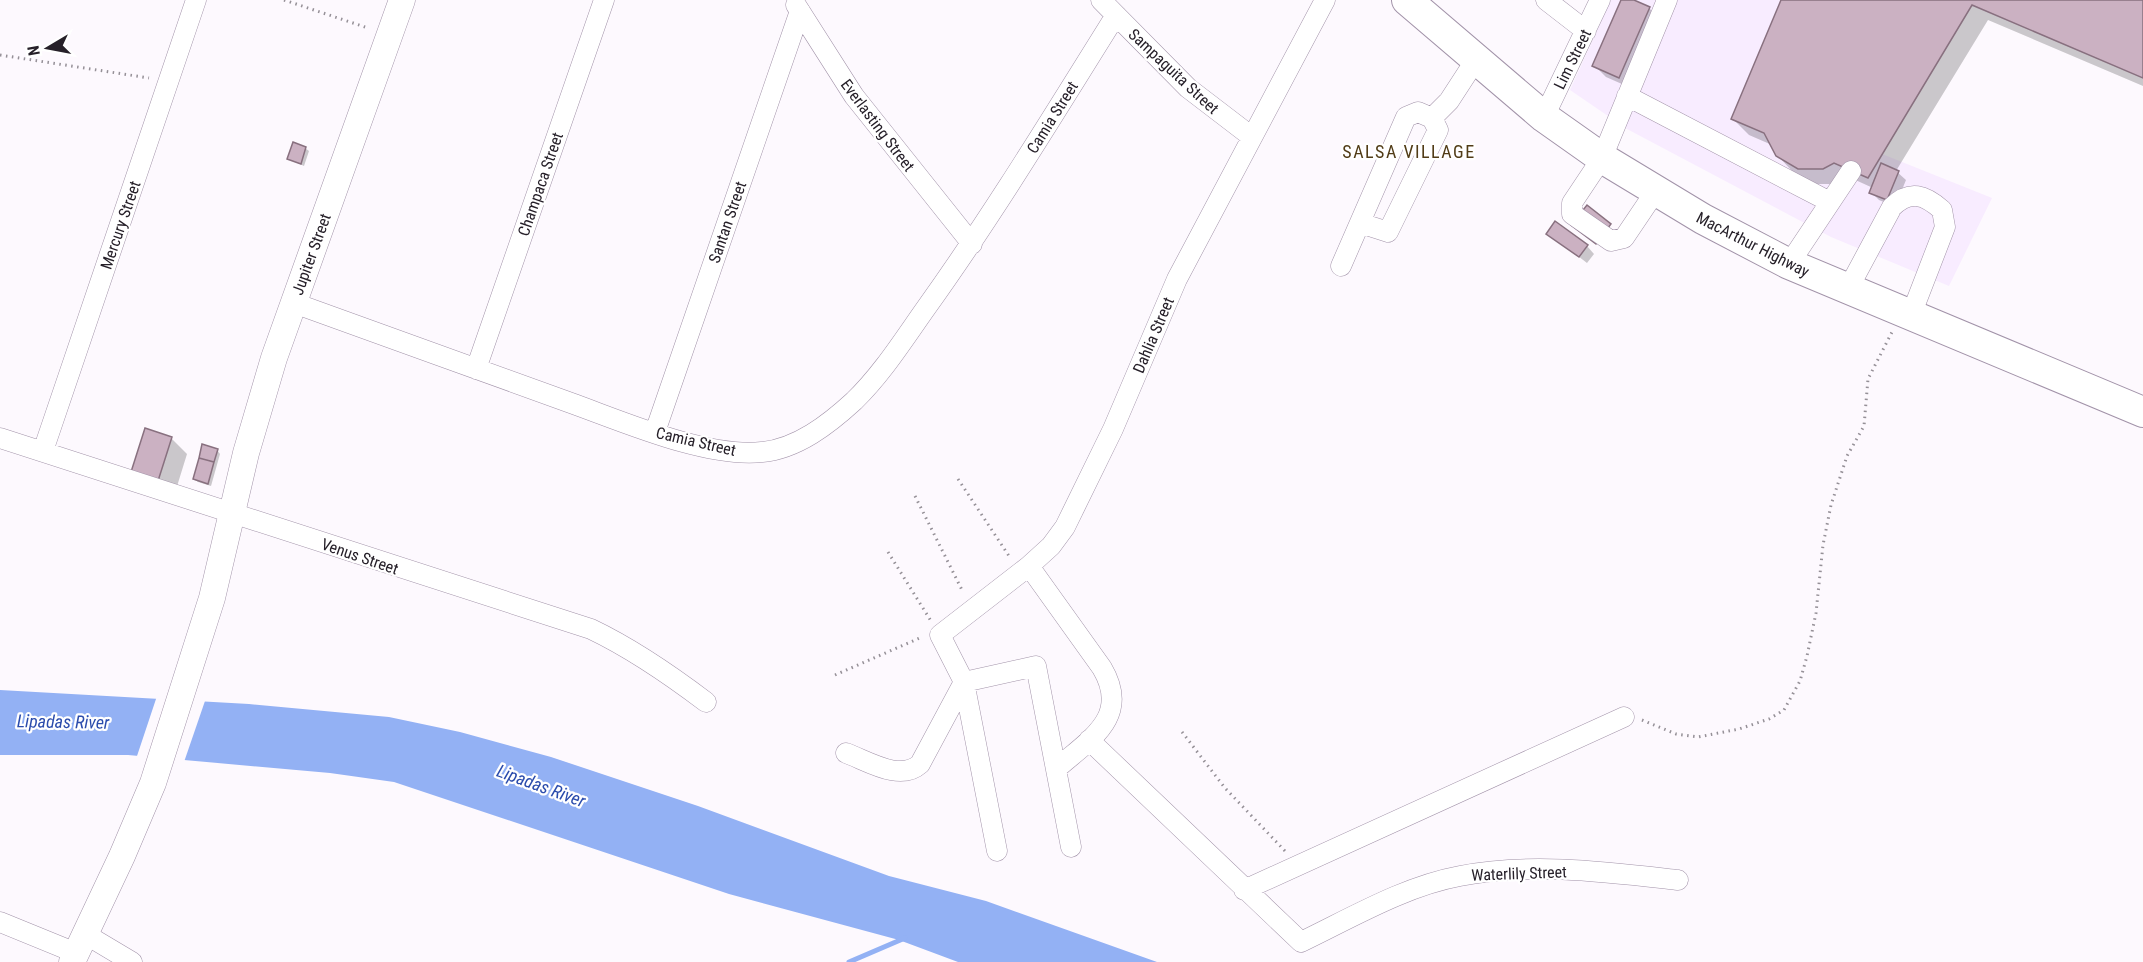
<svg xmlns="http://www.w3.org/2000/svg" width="2143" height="962" font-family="'Roboto Condensed',sans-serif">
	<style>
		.built { fill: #f8ecff }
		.water { fill: #93b1f4 }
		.pier { fill: #fdf9fe }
		.shadow { fill: #0003 }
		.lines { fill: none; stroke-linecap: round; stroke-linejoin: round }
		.stream { stroke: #93b1f4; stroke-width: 5 }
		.building { fill: #cbb1c2; stroke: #88707f; stroke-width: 1.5 }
		.minor-casing { stroke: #a293a9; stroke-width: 21 }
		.major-casing { stroke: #a293a9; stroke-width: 27 }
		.highway-casing { stroke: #a293a9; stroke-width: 32 }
		.path { stroke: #959097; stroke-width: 3; stroke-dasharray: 1.5 4.5; stroke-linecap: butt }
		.minor { stroke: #fff; stroke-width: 20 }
		.major { stroke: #fff; stroke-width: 26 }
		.highway { stroke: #fff; stroke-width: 30 }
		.labels { text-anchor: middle; stroke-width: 4.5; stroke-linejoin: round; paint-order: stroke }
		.street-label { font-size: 16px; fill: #262029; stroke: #fff }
		.neighbourhood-label { font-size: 18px; letter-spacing: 1.5px; fill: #513c17; stroke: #fff }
		.water-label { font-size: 18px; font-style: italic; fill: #2b4cac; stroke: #fff }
	</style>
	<rect width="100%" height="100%" fill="#fdf9fe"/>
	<path class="built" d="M1611,0H2143V78L1972,6L1882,154L1992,198L1949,286L1831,237L1627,129L1570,90Z"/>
	<path class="water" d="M0,690L249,704L389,717L460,732L551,757L698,806L889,876L986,901L1157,962H958L899,940L729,894L394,782L330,773L128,755H0Z"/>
	<path class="pier" d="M157,696L206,698L184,762L136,759Z"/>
	<path class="shadow" d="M1623,0H1631L1649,8L1661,20L1631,88L1606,77L1594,65Z
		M1783,0H2143V86L1988,20L1896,171L1906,180L1895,207L1879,200L1871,192L1873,188L1851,178L1839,184H1815L1793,172L1777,155L1772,145L1749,135L1733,119Z
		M305,148L309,151L304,166L289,159Z
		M1548,233L1587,246L1594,254L1587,263Z
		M171,438L187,454L174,496L148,488Z
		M217,450L220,454L211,486L198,482L194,479Z"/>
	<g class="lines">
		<path class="stream" d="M849,962L905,938"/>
	</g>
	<path class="building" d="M1621,0H1634L1650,7L1619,78L1592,66Z
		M1781,0H2143V78L1972,5L1868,178L1834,163L1823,169H1798L1776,156L1764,133L1731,119Z
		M293,142L306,147L301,164L287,159Z
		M1881,163L1899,171L1887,200L1869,193Z
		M1587,205L1611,224L1596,244L1571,225Z
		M1555,221L1588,245L1579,257L1546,234Z
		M145,428L172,437L158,481L131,472Z
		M202,444L218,449L214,462L199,458Z
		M199,458L214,462L208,484L193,479Z"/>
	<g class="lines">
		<g class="minor-casing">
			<path id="minor" d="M1101,0L1188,88L1252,137
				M1546,0L1586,31
				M796,5L854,96L972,244
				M1627,96L1830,202
				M1544,117L1600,0
				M1655,192L1624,238L1611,241L1572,214V203L1602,158L1667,0
				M1360,223L1388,232L1438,130L1432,118
				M1789,264L1851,171
				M1341,266L1406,117L1418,112L1432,118L1449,101L1475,61
				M1848,289L1892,207C1910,189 1925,195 1942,210L1945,227L1911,315
				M294,303C386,336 479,370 571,403C624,422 706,458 762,452C797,449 829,424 854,401C882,374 904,339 926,308C994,213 1054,114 1116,15
				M476,369L604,0
				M655,432L800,11
				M0,438L591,629C633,649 669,674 706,702
				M43,451L196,0
				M1029,566L1102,668C1131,717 1090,739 1056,769
				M1089,740L1301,942C1351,918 1405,886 1460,876C1531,862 1607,872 1678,880
				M846,753C868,761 900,782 920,764L964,682L1036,666L1071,847
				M997,851L964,682L940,635L1029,566L1051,546L1065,527L1113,429L1177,279L1325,0
				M1244,890L1624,717
				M0,922L76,953
				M85,934L132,962"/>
		</g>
		<g class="major-casing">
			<path id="major" d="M72,962L122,856L153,783L212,598L246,453L274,358L402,0"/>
		</g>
		<g class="highway-casing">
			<path id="highway" d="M1407,0L1544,117L1602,158L1703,219L1789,264L2143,412"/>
		</g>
		<path class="path" d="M284,0L368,28
			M0,55L149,78
			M958,479L1011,559
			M915,496L963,592
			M888,552L931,621
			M835,675L922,637
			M1642,720L1676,734L1698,737L1739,729L1769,719L1784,710L1800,681L1807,656L1816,613L1823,545L1831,505L1847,456L1864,426L1868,379L1892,332
			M1182,732L1225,788L1285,851"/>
		<use href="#minor" class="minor"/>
		<use href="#major" class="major"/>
		<use href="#highway" class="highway"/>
	</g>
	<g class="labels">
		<g class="street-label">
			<text transform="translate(1572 59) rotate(-64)" y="6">Lim Street</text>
			<text transform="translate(1174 71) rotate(43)" y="6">Sampaguita Street</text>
			<text transform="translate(1052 117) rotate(-58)" y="6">Camia Street</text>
			<text transform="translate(878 125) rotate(53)" y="6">Everlasting Street</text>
			<text transform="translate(540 184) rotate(-71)" y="6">Champaca Street</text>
			<text transform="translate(727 222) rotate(-71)" y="6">Santan Street</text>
			<text transform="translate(120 225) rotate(-71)" y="6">Mercury Street</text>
			<text transform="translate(1753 244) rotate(27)" y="6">MacArthur Highway</text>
			<text transform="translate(311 254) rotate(-70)" y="6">Jupiter Street</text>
			<text transform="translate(1153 335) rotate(-67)" y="6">Dahlia Street</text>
			<text transform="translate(696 441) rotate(13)" y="6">Camia Street</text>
			<text transform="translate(360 556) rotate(19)" y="6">Venus Street</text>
			<text transform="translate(1519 873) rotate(-2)" y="6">Waterlily Street</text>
		</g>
		<g class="neighbourhood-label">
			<text x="1409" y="158">SALSA VILLAGE</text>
		</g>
		<g class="water-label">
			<text transform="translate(63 722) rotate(1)" y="6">Lipadas River</text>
			<text transform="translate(541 786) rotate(20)" y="6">Lipadas River</text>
		</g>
	</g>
	<g transform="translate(48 48) rotate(260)" stroke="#ffffff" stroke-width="4.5" paint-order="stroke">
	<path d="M0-4.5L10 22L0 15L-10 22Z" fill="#262029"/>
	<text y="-9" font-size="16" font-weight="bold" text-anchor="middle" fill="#262029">N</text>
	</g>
</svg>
